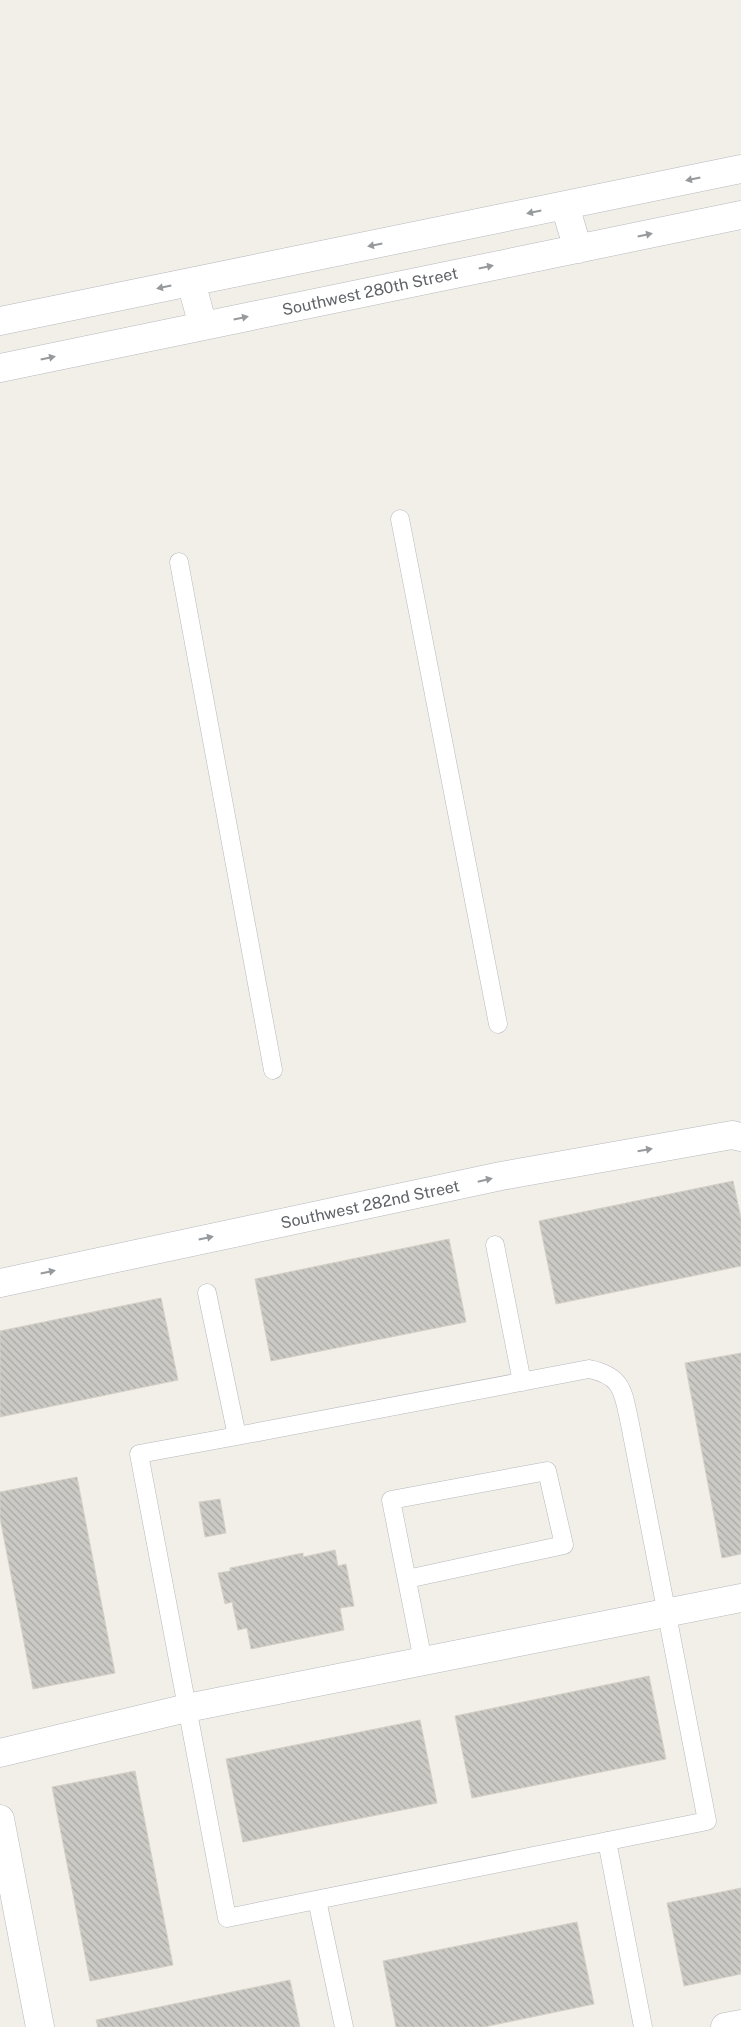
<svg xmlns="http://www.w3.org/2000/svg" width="741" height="2027" font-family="'Public Sans',sans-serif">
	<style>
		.building { fill: url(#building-back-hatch); stroke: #d6d1c6 }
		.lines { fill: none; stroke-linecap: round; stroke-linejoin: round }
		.service-casing { stroke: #b5b8bc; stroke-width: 19 }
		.minor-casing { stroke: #b5b8bc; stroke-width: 29 }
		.tertiary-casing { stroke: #b5b8bc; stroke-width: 29 }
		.service { stroke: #fff; stroke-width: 18 }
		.minor { stroke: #fff; stroke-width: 28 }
		.tertiary { stroke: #fff; stroke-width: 28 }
		.oneway { fill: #979a9d }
		.labels { text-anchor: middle; stroke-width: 4.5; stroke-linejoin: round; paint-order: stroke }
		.street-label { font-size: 16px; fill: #5f6368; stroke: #fff }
	</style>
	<defs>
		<pattern id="building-back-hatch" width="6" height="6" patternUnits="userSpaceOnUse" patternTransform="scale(1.25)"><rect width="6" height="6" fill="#cccac5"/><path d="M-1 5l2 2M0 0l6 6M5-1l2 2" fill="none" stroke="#a9a8a4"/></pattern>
	</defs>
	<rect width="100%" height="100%" fill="#f1efe8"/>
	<path class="building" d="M733,1181L741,1218V1266L556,1304L539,1221Z
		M449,1239L466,1322L271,1361L255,1279Z
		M161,1298L178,1380L0,1417V1331Z
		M741,1353V1554L722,1558L685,1363Z
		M77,1477L115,1673L33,1689L0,1518V1492Z
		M220,1499L226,1533L205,1537L199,1502Z
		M335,1550L338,1566L346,1564L354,1606L340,1608L344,1630L251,1649L247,1628L238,1630L232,1602L225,1604L218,1573L230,1571V1568L303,1553V1557Z
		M649,1676L666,1759L472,1798L455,1716Z
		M420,1720L437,1803L243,1842L226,1759Z
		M135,1771L173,1965L90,1981L52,1787Z
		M741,1888V1974L684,1986L667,1903Z
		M577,1922L594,2004L484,2027H396L383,1961Z
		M290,1980L300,2027H98L96,2020Z"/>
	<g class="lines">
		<g class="service-casing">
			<path id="service" d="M400,519L498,1024
				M179,562L273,1070
				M495,1245L522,1382
				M207,1293L237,1436L139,1454L227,1918L707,1821L630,1424C623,1393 624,1376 589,1369L237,1436
				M407,1579L564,1545L547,1471L391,1500L423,1661
				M607,1841L643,2027
				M317,1900L344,2027"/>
		</g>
		<g class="minor-casing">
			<path id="minor" d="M0,1283L501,1176L732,1135L741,1137
				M0,1753L187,1708L741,1598
				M0,1819L40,2027
				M725,2027L741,2024"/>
		</g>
		<g class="tertiary-casing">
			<path id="tertiary" d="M565,206L578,249
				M191,282L203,326
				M0,321L741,169
				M0,368L741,215"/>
		</g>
		<use href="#service" class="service"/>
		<use href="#minor" class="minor"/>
		<use href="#tertiary" class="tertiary"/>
	</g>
	<defs><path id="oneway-solid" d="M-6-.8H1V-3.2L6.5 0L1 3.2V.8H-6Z" transform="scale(1.25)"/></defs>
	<g class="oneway">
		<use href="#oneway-solid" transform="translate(693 179) rotate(168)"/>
		<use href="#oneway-solid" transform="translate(534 212) rotate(168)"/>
		<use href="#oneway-solid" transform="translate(645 235) rotate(-12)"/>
		<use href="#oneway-solid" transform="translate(375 245) rotate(169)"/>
		<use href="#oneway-solid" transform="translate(486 267) rotate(-12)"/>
		<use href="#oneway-solid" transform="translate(164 287) rotate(168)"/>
		<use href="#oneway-solid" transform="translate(241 318) rotate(-12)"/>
		<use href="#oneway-solid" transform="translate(48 358) rotate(-12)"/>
		<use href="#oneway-solid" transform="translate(645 1150) rotate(-10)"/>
		<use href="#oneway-solid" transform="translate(485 1180) rotate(-13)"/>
		<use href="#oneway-solid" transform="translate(206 1238) rotate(-12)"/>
		<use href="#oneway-solid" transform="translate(48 1272) rotate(-12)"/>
	</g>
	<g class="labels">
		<g class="street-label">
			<text transform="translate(370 291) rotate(-12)" y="6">Southwest 280th Street</text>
			<text transform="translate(370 1204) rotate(-12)" y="6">Southwest 282nd Street</text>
		</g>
	</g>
</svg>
